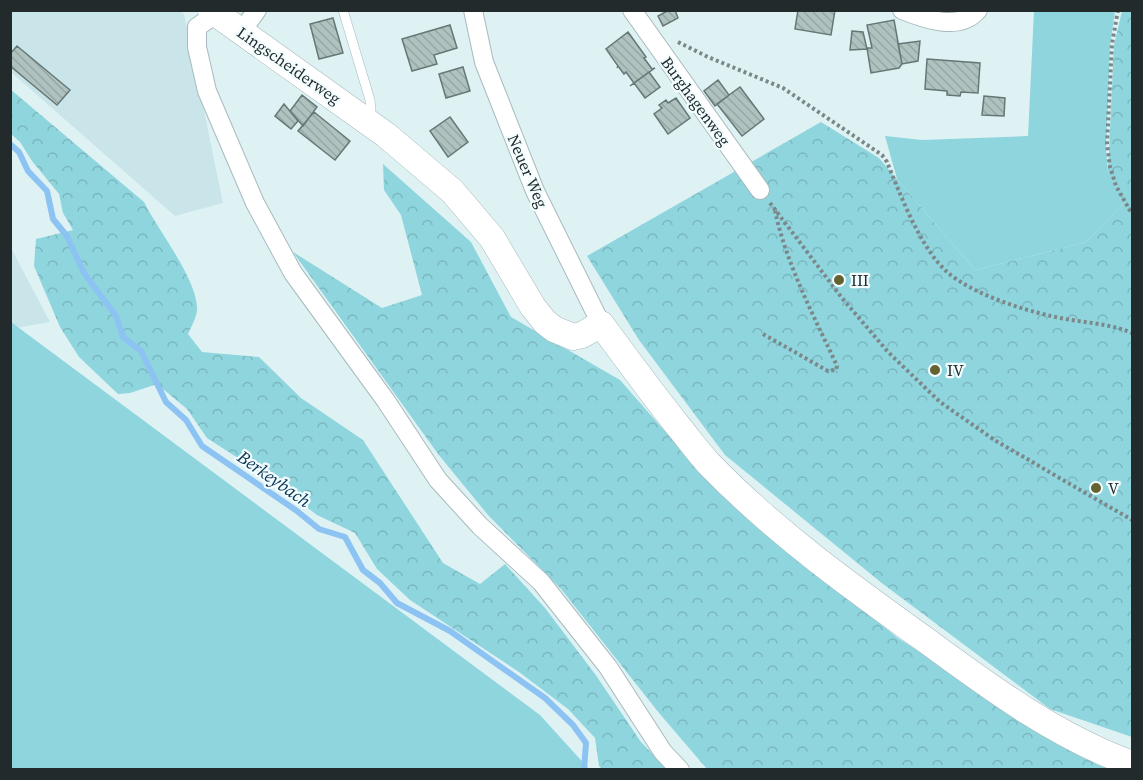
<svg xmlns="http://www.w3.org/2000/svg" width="1143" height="780" font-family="'Source Serif 4',serif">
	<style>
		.built { fill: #c9e5e9 }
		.green { fill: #8fd5de }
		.forest { fill: url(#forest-crowns) }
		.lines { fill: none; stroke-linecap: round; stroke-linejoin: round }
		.stream { stroke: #8dc3f2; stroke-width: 6 }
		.building { fill: url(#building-back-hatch); stroke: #667875; stroke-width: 1.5 }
		.lane-casing { stroke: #a8babd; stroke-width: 10 }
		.street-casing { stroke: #a8babd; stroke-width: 20 }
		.secondary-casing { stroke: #a8babd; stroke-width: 27 }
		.path { stroke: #7b888a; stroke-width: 4; stroke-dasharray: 3 3; stroke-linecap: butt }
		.lane { stroke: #fff; stroke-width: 9 }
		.street { stroke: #fff; stroke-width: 18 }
		.secondary { stroke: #fff; stroke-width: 26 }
		.poi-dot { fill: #64622f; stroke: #f2fdff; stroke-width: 2 }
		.labels { text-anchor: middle; stroke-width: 4.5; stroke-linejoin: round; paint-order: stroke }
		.street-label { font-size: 16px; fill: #232a2b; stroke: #f2fdff }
		.poi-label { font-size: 16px; fill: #232a2b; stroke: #f2fdff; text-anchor: start }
		.water-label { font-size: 18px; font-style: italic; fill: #083351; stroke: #f2fdff }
	</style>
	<defs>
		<pattern id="forest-crowns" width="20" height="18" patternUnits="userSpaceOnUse" patternTransform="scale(1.5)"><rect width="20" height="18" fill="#8fd5de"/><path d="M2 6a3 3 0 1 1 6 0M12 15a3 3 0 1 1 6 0" fill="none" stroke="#7bb7bf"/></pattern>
		<pattern id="building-back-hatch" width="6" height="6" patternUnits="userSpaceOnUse" patternTransform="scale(1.5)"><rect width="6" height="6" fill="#afc2bf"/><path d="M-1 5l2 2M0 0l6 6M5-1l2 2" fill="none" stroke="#96a7a4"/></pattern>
	</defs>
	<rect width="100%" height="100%" fill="#def2f4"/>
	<path class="built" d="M11,11H179L184,14L223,203L175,216L11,72Z
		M10,246L50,322L16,328L11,322Z"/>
	<path class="green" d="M1034,11H1115L1110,46L1106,150L1108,171L1123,204L1086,242L975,270L897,179L885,136L922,140L1028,136Z
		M11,322L540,715L589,769H11Z"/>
	<path class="forest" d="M1122,11H1132V737L1050,709L883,584L725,455L639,340L587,256L821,122L879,158L975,270L1086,242L1123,204L1108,171L1114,45Z
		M10,89L144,202C159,232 195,276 197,307C198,315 191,327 188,334L202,352L259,357L301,398L363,440L443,563L480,584L505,564L545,608L595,674L641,742L667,769H602L599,766L595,738L568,709L519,672L410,600L377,569L355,533L317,515L264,475L207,438L187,409L157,384L130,393L118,394L79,357L60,327L34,266L36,239L73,230L63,213L59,194L32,161L20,142L11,134Z
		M383,164L471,242L511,317L620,380L719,493L898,638L1098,765L1111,769H707L659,713L561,589L488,515L438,454L293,252L382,308L422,295L401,215L384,190Z"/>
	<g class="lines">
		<path class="stream" d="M10,144L19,152L28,171L47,191L53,219L67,236L84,273L116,316L123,337L141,351L166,402L186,420L202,446L297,511L319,529L345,537L363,570L380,583L397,603L450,631L545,698L573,725L586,743L584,770"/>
	</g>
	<path class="building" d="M669,10H675L678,18L663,26L658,16Z
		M798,10H835L831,35L795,29Z
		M333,18L343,53L319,59L310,24Z
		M894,20L902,64L899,68L871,73L867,48H872L867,25Z
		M450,25L457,48L434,55L437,64L412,71L402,39Z
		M852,31L863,32L867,49L850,50Z
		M628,32L646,57L644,58L652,69L655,68L630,86L634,83L626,72L624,74L618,66L617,68L618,66L606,49Z
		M920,41L918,61L902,64L898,44Z
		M17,46L70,90L57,105L10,66V54Z
		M927,59L980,63L978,93L961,92L960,96L947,95V91L925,89Z
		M463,67L470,91L446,98L439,74Z
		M649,72L660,87L645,98L634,83Z
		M718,80L729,95L715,106L704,91Z
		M740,87L764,119L742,136L717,104Z
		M302,95L317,107L303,126L290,111Z
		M984,96L1005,98L1004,116L982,115Z
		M676,98L690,118L668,134L654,114L662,108L659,105L666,100L668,103Z
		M284,104L298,121L291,129L275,116Z
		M314,112L350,141L335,160L298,131Z
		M450,117L468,142L448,157L430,131Z"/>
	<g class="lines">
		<g class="lane-casing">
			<path id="lane" d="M343,10L370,100L371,110L368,117"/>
		</g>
		<g class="street-casing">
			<path id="street" d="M473,10L484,62L535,191L601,324
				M632,10L760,190
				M902,10C925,19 959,32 978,10
				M216,14L197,27V47L207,91L255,203L293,273L386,401L438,480L480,526L541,582L608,667L663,752L680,770
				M241,32L257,10"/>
		</g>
		<g class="secondary-casing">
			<path id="secondary" d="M211,10L386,135L452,191L492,238L533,307L545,322L554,329L573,337L582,335L601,324C626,358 651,392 678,426C688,438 698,452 709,464C776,533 853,588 931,644C995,691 1058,737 1132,764"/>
		</g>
		<path class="path" d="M1118,10L1112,44L1107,144L1110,167L1116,186L1132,214
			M678,42L708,57L783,88L882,155L887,162C900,194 920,247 946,271C970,293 1020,309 1051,316C1079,323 1106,322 1132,333
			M770,203L842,298L888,352L940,402L996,441L1132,520
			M763,334L828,371L836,370L837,366C814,316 787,266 775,211"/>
		<use href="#lane" class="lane"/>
		<use href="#street" class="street"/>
		<use href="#secondary" class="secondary"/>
	</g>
	<g class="poi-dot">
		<circle cx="839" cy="280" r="6"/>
		<circle cx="935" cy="370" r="6"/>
		<circle cx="1096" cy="488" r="6"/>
	</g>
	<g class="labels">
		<g class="street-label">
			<text transform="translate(289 65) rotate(35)" y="6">Lingscheiderweg</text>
			<text transform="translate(696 101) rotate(54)" y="6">Burghagenweg</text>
			<text transform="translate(528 171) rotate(67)" y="6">Neuer Weg</text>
		</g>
		<g class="poi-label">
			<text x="851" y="286">III</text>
			<text x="947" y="376">IV</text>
			<text x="1108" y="494">V</text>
		</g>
		<g class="water-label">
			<text transform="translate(274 479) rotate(35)" y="6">Berkeybach</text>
		</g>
	</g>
	<rect width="1143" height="780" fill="none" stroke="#232a2b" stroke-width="24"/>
</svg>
